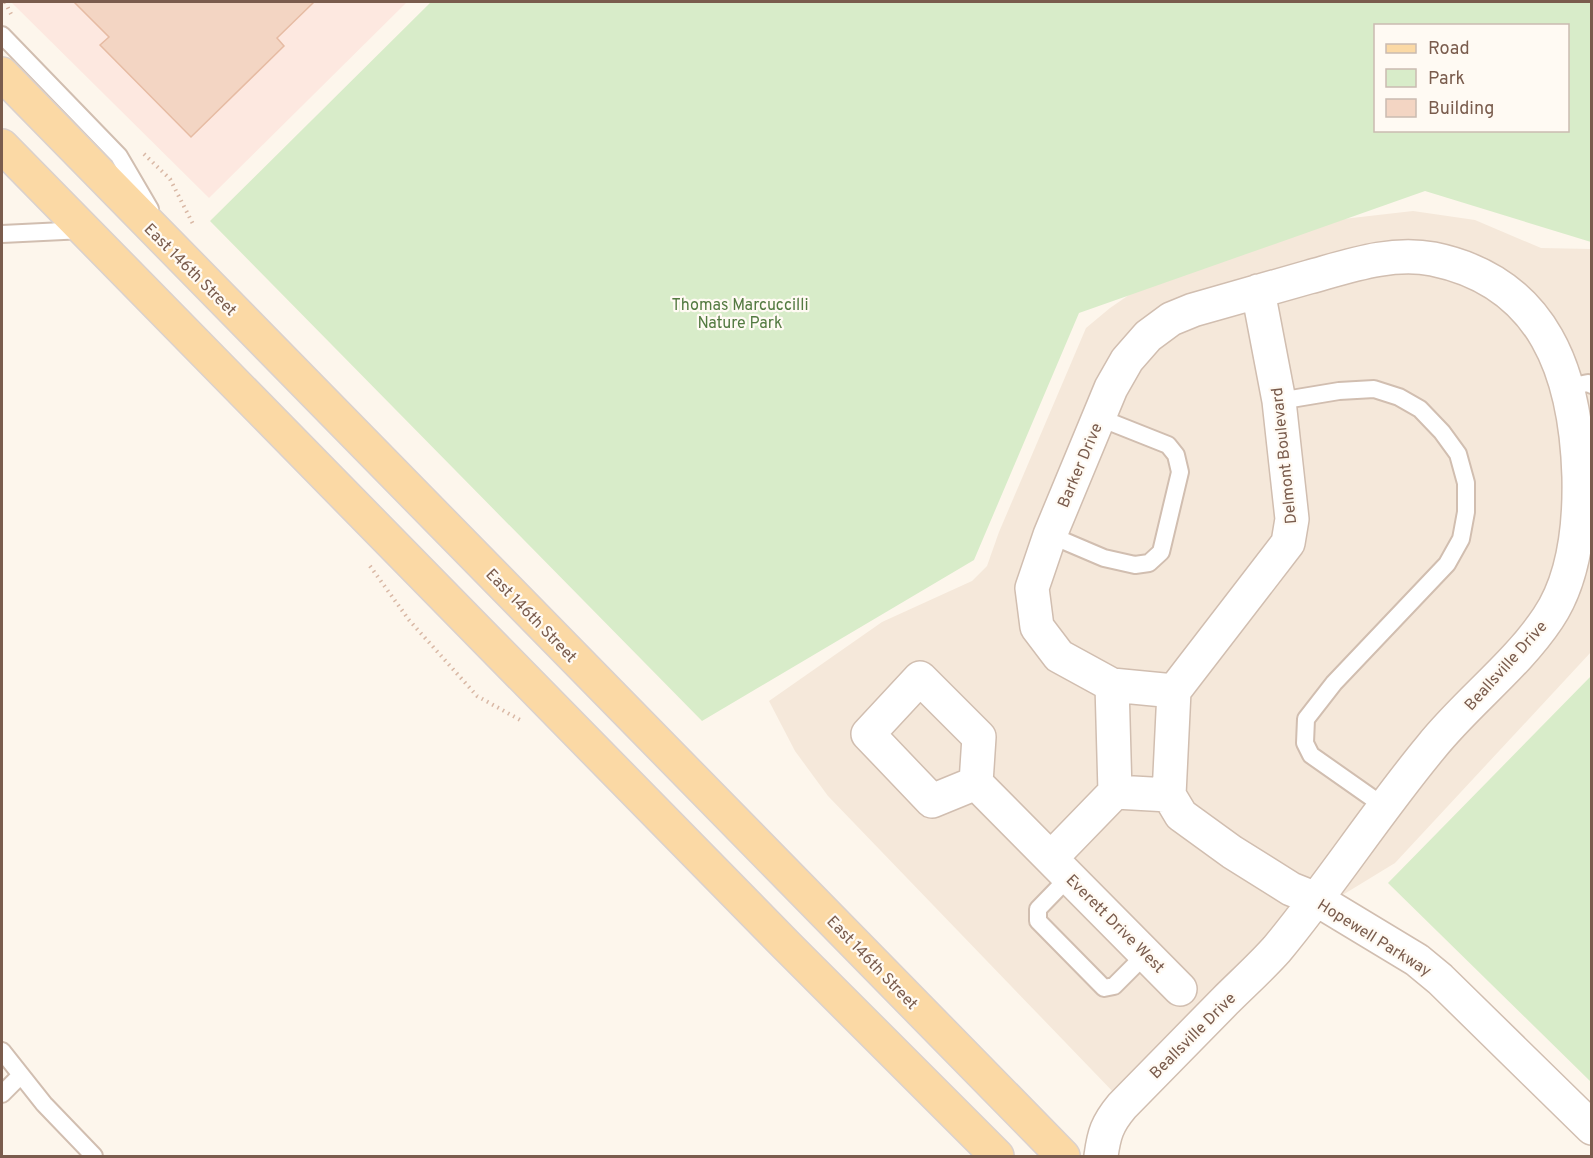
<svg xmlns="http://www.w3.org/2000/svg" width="1593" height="1158" font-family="Overpass,sans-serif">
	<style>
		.residential { fill: #f5e8da }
		.commercial { fill: #fde8e0 }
		.green { fill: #d8ecc9; fill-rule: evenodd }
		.building { fill: #f3d5c3; stroke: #e6bba3; stroke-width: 1.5 }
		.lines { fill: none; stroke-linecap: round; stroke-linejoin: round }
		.lane-casing { stroke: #d1beb0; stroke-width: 20 }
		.street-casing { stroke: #d1beb0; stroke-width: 36 }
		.primary-casing { stroke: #dad1cd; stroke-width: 36 }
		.path { stroke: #d9b8a5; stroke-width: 4; stroke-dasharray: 1.5 4.5; stroke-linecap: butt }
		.lane { stroke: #fff; stroke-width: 16 }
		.street { stroke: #fff; stroke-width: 33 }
		.primary { stroke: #fbd9a5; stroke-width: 33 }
		.labels { text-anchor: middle; stroke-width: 4.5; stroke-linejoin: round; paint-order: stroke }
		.street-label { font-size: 16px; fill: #7a5c4d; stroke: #fffaf3 }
		.park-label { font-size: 16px; fill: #537a41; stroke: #fffaf3 }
	</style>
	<rect width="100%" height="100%" fill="#fdf6ec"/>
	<path class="residential" d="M1413,211L1475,220L1541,248L1591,249V652L1395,863L1272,938L1118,1097L828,796L795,751L769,701L882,622L972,581L987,566L999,532L1086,328L1110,308L1158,275L1343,219Z"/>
	<path class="commercial" d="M11,2H407L209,198Z"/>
	<path class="green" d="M431,2H1591V242L1425,191L1079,313L974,560L702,721L210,221ZM1376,26H1568V130H1376Z
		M1591,676V1082L1388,883Z"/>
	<path class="building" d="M74,2H314L277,38L284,46L191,137L100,45L109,37Z"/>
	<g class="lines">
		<g class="lane-casing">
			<path id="lane" d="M2,35L119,156L150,209
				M2,234L84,230
				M1568,387L1588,383L1592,385
				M1279,401L1339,391L1374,389L1399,397L1420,409L1442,432L1458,454L1466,483V512L1461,539L1447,564L1334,683L1306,719L1305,743L1311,755L1385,807
				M1050,535L1104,558L1135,565L1149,563L1161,552L1180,472L1176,455L1168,445L1100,418
				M1070,876L1038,909V921L1104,988L1114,986L1146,954
				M2,1051L44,1104L94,1156
				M2,1094L21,1075"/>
		</g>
		<g class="street-casing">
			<path id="street" d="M1174,691L1169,795L1181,815L1232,852L1291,889L1316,899L1417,960L1440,979L1592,1128
				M1174,691L1288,543L1292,519L1279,401L1258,291
				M976,783L932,801L868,734L920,678L979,737L976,783L1180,989
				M1115,792L1112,685L1174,691
				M1115,792L1169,795
				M1051,858L1115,792
				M1101,1156C1104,1134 1107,1124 1122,1106C1156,1071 1191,1036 1225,1001C1242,984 1261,967 1277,949C1331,884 1377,812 1431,747C1467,702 1516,666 1548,618C1575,578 1580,524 1579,477C1576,374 1545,282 1433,259C1391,251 1349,266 1309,277C1270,288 1231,299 1193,310L1171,319L1148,336L1127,360L1111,388L1050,535L1032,588L1037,627L1059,656L1112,685"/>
		</g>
		<g class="primary-casing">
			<path id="primary" d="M2,74L1063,1156
				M2,146L787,946L997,1156"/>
		</g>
		<path class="path" d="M5,2L11,14
			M144,154L170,179L194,226
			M370,566L409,620L477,696L522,721"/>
		<use href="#lane" class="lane"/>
		<use href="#street" class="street"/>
		<use href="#primary" class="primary"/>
	</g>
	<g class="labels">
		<g class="street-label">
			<text transform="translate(191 269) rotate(45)" y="6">East 146th Street</text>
			<text transform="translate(1283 456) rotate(-96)" y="6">Delmont Boulevard</text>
			<text transform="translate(1079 465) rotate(-67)" y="6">Barker Drive</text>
			<text transform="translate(532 615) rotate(46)" y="6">East 146th Street</text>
			<text transform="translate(1505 665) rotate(-48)" y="6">Beallsville Drive</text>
			<text transform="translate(1116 923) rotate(45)" y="6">Everett Drive West</text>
			<text transform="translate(1375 937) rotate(32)" y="6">Hopewell Parkway</text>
			<text transform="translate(873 962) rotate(46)" y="6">East 146th Street</text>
			<text transform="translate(1192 1035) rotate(-45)" y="6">Beallsville Drive</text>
		</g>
		<g class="park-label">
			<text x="740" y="310">Thomas Marcuccilli<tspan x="740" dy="18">Nature Park</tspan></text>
		</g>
	</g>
	<rect width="1593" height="1158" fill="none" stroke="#7a5c4d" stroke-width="6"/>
	<rect x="1374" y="24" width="195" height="108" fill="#fffaf3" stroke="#cabbb1" stroke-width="1.5"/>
	<rect x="1386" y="44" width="30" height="9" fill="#fbd9a5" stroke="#cabbb1" stroke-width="1.5"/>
	<text x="1428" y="54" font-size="18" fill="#7a5c4d">Road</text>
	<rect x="1386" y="69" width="30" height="18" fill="#d8ecc9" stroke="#cabbb1" stroke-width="1.5"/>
	<text x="1428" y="84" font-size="18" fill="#7a5c4d">Park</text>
	<rect x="1386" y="99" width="30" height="18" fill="#f3d5c3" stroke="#cabbb1" stroke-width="1.5"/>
	<text x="1428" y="114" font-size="18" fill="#7a5c4d">Building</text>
</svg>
